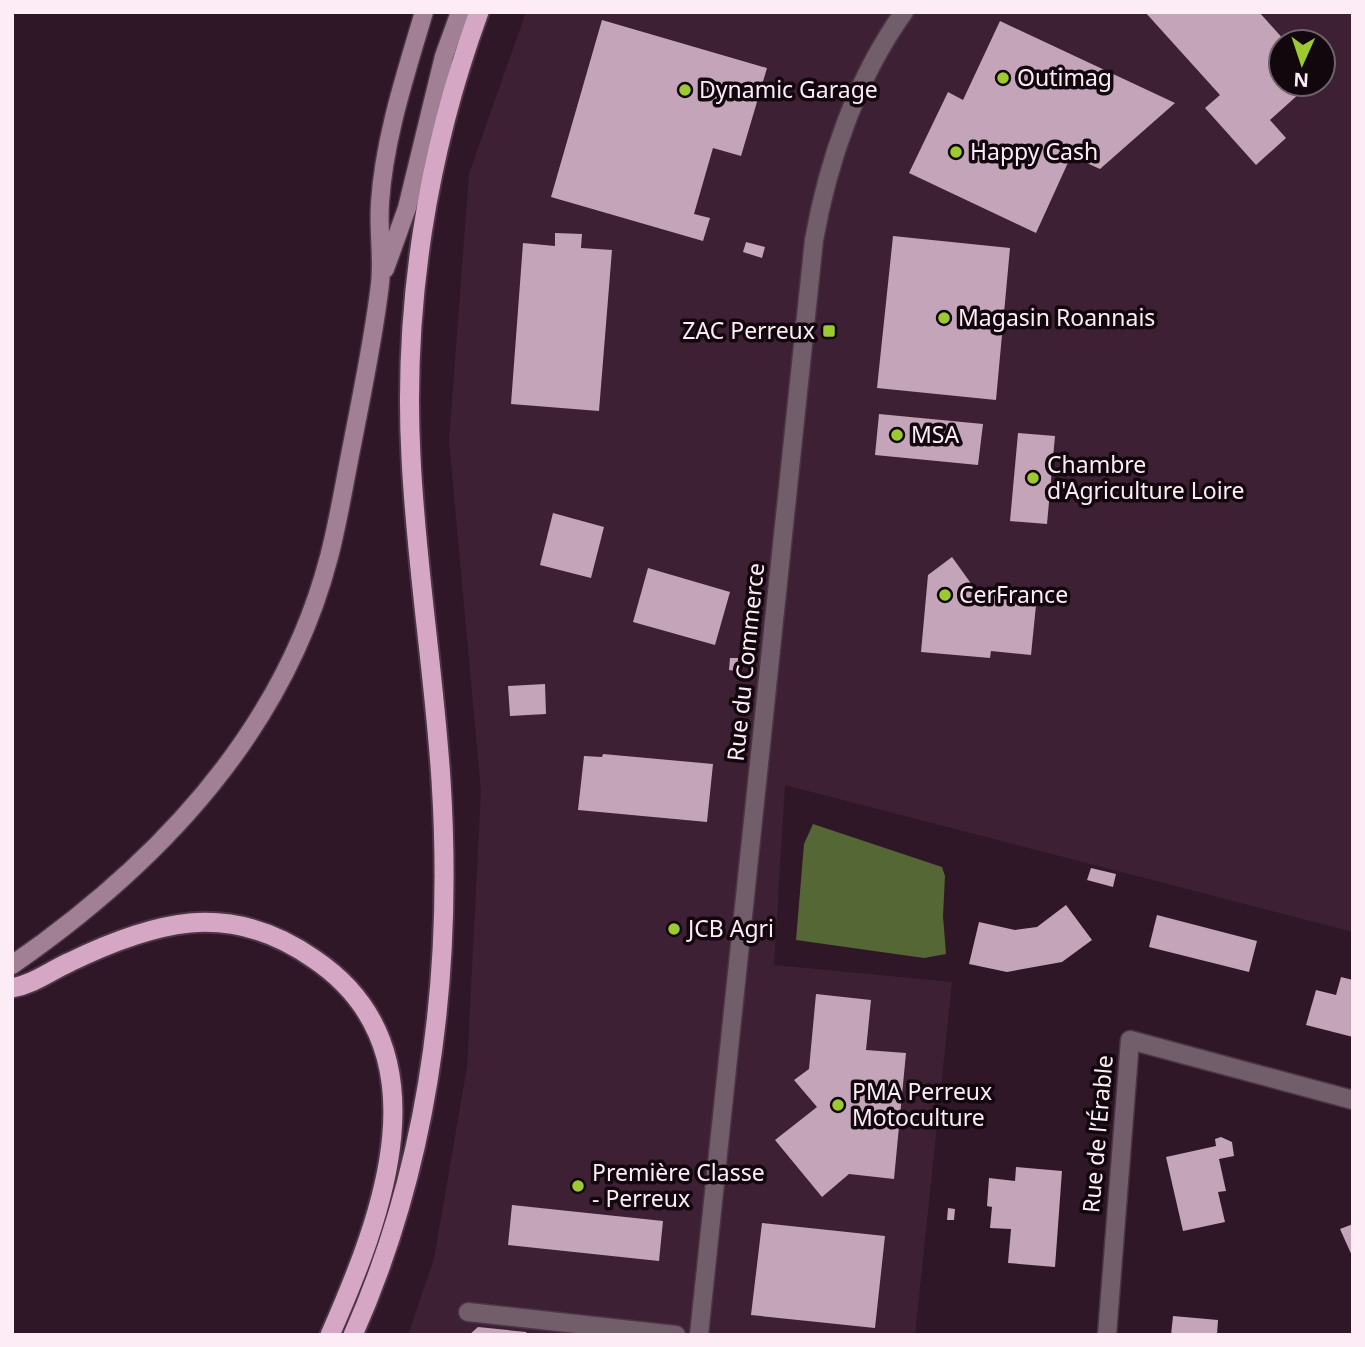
<svg xmlns="http://www.w3.org/2000/svg" width="1365" height="1347" font-family="'Noto Sans',sans-serif">
	<style>
		.built { fill: #3e2035; fill-rule: evenodd }
		.water { fill: #556735 }
		.building { fill: #c4a4b9 }
		.lines { fill: none; stroke-linecap: round; stroke-linejoin: round }
		.service-casing { stroke: #4c3545; stroke-width: 21 }
		.minor-casing { stroke: #4c3545; stroke-width: 21 }
		.secondary-casing { stroke: #4c3545; stroke-width: 21 }
		.trunk-casing { stroke: #4c3545; stroke-width: 23 }
		.service { stroke: #725d6b; stroke-width: 18 }
		.minor { stroke: #725d6b; stroke-width: 18 }
		.secondary { stroke: #a17f95; stroke-width: 18 }
		.trunk { stroke: #d6a6c5; stroke-width: 19 }
		.poi-dot { fill: #9dca30; stroke: #11070d; stroke-width: 2.5 }
		.labels { text-anchor: middle; stroke-width: 7; stroke-linejoin: round; paint-order: stroke }
		.poi-label { font-size: 23px; fill: #fdebf6; stroke: #11070d; text-anchor: start }
		.street-label { font-size: 23px; fill: #fdebf6; stroke: #11070d }
	</style>
	<rect width="100%" height="100%" fill="#2f1728"/>
	<path class="built" d="M526,12H1353V932L785,785L774,965L952,982L915,1335H408L434,1259L467,1067L481,791L449,441L469,174ZM1281,42H1323V84H1281Z"/>
	<path class="water" d="M813,824L942,867L945,876L943,916L946,954L924,958L796,940L804,844Z"/>
	<path class="building" d="M1145,12H1259L1286,42H1281V84H1310L1270,120L1286,138L1256,165L1205,108L1220,95Z
		M602,20L767,68L741,156L713,148L694,214L710,218L703,241L551,197Z
		M1000,21L1175,103L1100,169L1071,156L1036,233L909,173L948,92L963,100Z
		M555,233L582,234L581,248L612,250L599,411L511,404L523,243L555,246Z
		M893,236L1010,248L996,400L877,388Z
		M746,242L765,247L762,258L743,252Z
		M879,414L983,424L978,465L875,455Z
		M1018,433L1055,436L1047,524L1010,521Z
		M553,513L604,527L591,578L540,565Z
		M952,557L975,589L1037,595L1031,655L991,651L990,658L921,652L928,575Z
		M648,568L730,592L715,645L633,622Z
		M730,658H738L737,671L729,670Z
		M545,684L546,714L510,716L508,686Z
		M603,754L713,764L707,822L578,810L584,756L602,757Z
		M1091,868L1116,874L1113,887L1087,880Z
		M1066,905L1092,940L1062,962L1007,972L969,964L979,922L1015,930L1037,927Z
		M1157,915L1257,941L1249,972L1149,947Z
		M1341,977L1353,980V1037L1306,1025L1316,990L1336,995Z
		M816,994L871,1000L866,1050L906,1053L894,1179L849,1174L822,1197L775,1140L817,1107L794,1080L809,1069Z
		M1221,1137L1232,1142L1234,1156L1219,1159L1226,1191L1218,1192L1225,1222L1183,1231L1166,1157L1216,1146L1215,1139Z
		M1016,1167L1062,1171L1055,1267L1008,1263L1011,1229L990,1228L992,1207L987,1206L989,1178L1015,1181Z
		M512,1205L663,1221L659,1261L508,1245Z
		M948,1208L955,1209L954,1220H947Z
		M762,1223L885,1236L875,1328L751,1315Z
		M1353,1224V1258L1340,1229Z
		M1173,1316L1218,1320L1217,1335H1171Z
		M478,1327L526,1332L528,1335H469Z"/>
	<g class="lines">
		<g class="service-casing">
			<path id="service" d="M468,1312L676,1335"/>
		</g>
		<g class="minor-casing">
			<path id="minor" d="M699,1335L814,240C828,161 857,77 904,12
				M1107,1335L1130,1040L1353,1100"/>
		</g>
		<g class="secondary-casing">
			<path id="secondary" d="M385,269L407,208L444,56L460,12
				M12,965C158,864 283,733 329,557C339,519 345,479 353,440C363,388 374,336 380,284C383,257 378,230 380,203C384,139 406,73 424,12"/>
		</g>
		<g class="trunk-casing">
			<path id="trunk" d="M12,988C34,984 50,971 70,962C107,944 149,927 190,923C236,919 277,933 314,959C448,1049 382,1217 330,1335
				M353,1335C431,1160 453,969 441,780C434,672 416,565 411,457C403,306 427,154 479,12"/>
		</g>
		<use href="#service" class="service"/>
		<use href="#minor" class="minor"/>
		<use href="#secondary" class="secondary"/>
		<use href="#trunk" class="trunk"/>
	</g>
	<g class="poi-dot">
		<circle cx="1003" cy="78" r="7"/>
		<circle cx="685" cy="90" r="7"/>
		<circle cx="956" cy="152" r="7"/>
		<circle cx="944" cy="318" r="7"/>
		<rect x="822" y="324" width="14" height="14" rx="3.5"/>
		<circle cx="897" cy="435" r="7"/>
		<circle cx="1033" cy="478" r="7"/>
		<circle cx="945" cy="595" r="7"/>
		<circle cx="674" cy="929" r="7"/>
		<circle cx="838" cy="1105" r="7"/>
		<circle cx="578" cy="1186" r="7"/>
	</g>
	<g class="labels">
		<g class="poi-label">
			<text x="1017" y="86">Outimag</text>
			<text x="699" y="98">Dynamic Garage</text>
			<text x="970" y="160">Happy Cash</text>
			<text x="958" y="326">Magasin Roannais</text>
			<text x="815" y="339" text-anchor="end">ZAC Perreux</text>
			<text x="911" y="443">MSA</text>
			<text x="1047" y="473">Chambre<tspan x="1047" dy="26">d'Agriculture Loire</tspan></text>
			<text x="959" y="603">CerFrance</text>
			<text x="688" y="937">JCB Agri</text>
			<text x="852" y="1100">PMA Perreux<tspan x="852" dy="26">Motoculture</tspan></text>
			<text x="592" y="1181">Première Classe<tspan x="592" dy="26">- Perreux</tspan></text>
		</g>
		<g class="street-label">
			<text transform="translate(746 662) rotate(-84)" y="8">Rue du Commerce</text>
			<text transform="translate(1098 1134) rotate(-85)" y="8">Rue de l’Érable</text>
		</g>
	</g>
	<rect width="1365" height="1347" fill="none" stroke="#fdebf6" stroke-width="28"/>
	<g transform="translate(1302 63) rotate(183)"><circle r="33" fill="#11070d" stroke="#6f626a" stroke-width="2"/>
	<path d="M0-5L12 26L0 18L-12 26Z" fill="#9dca30"/>
	<text y="-10" font-size="19" font-weight="bold" text-anchor="middle" fill="#fdebf6">N</text>
	</g>
</svg>
